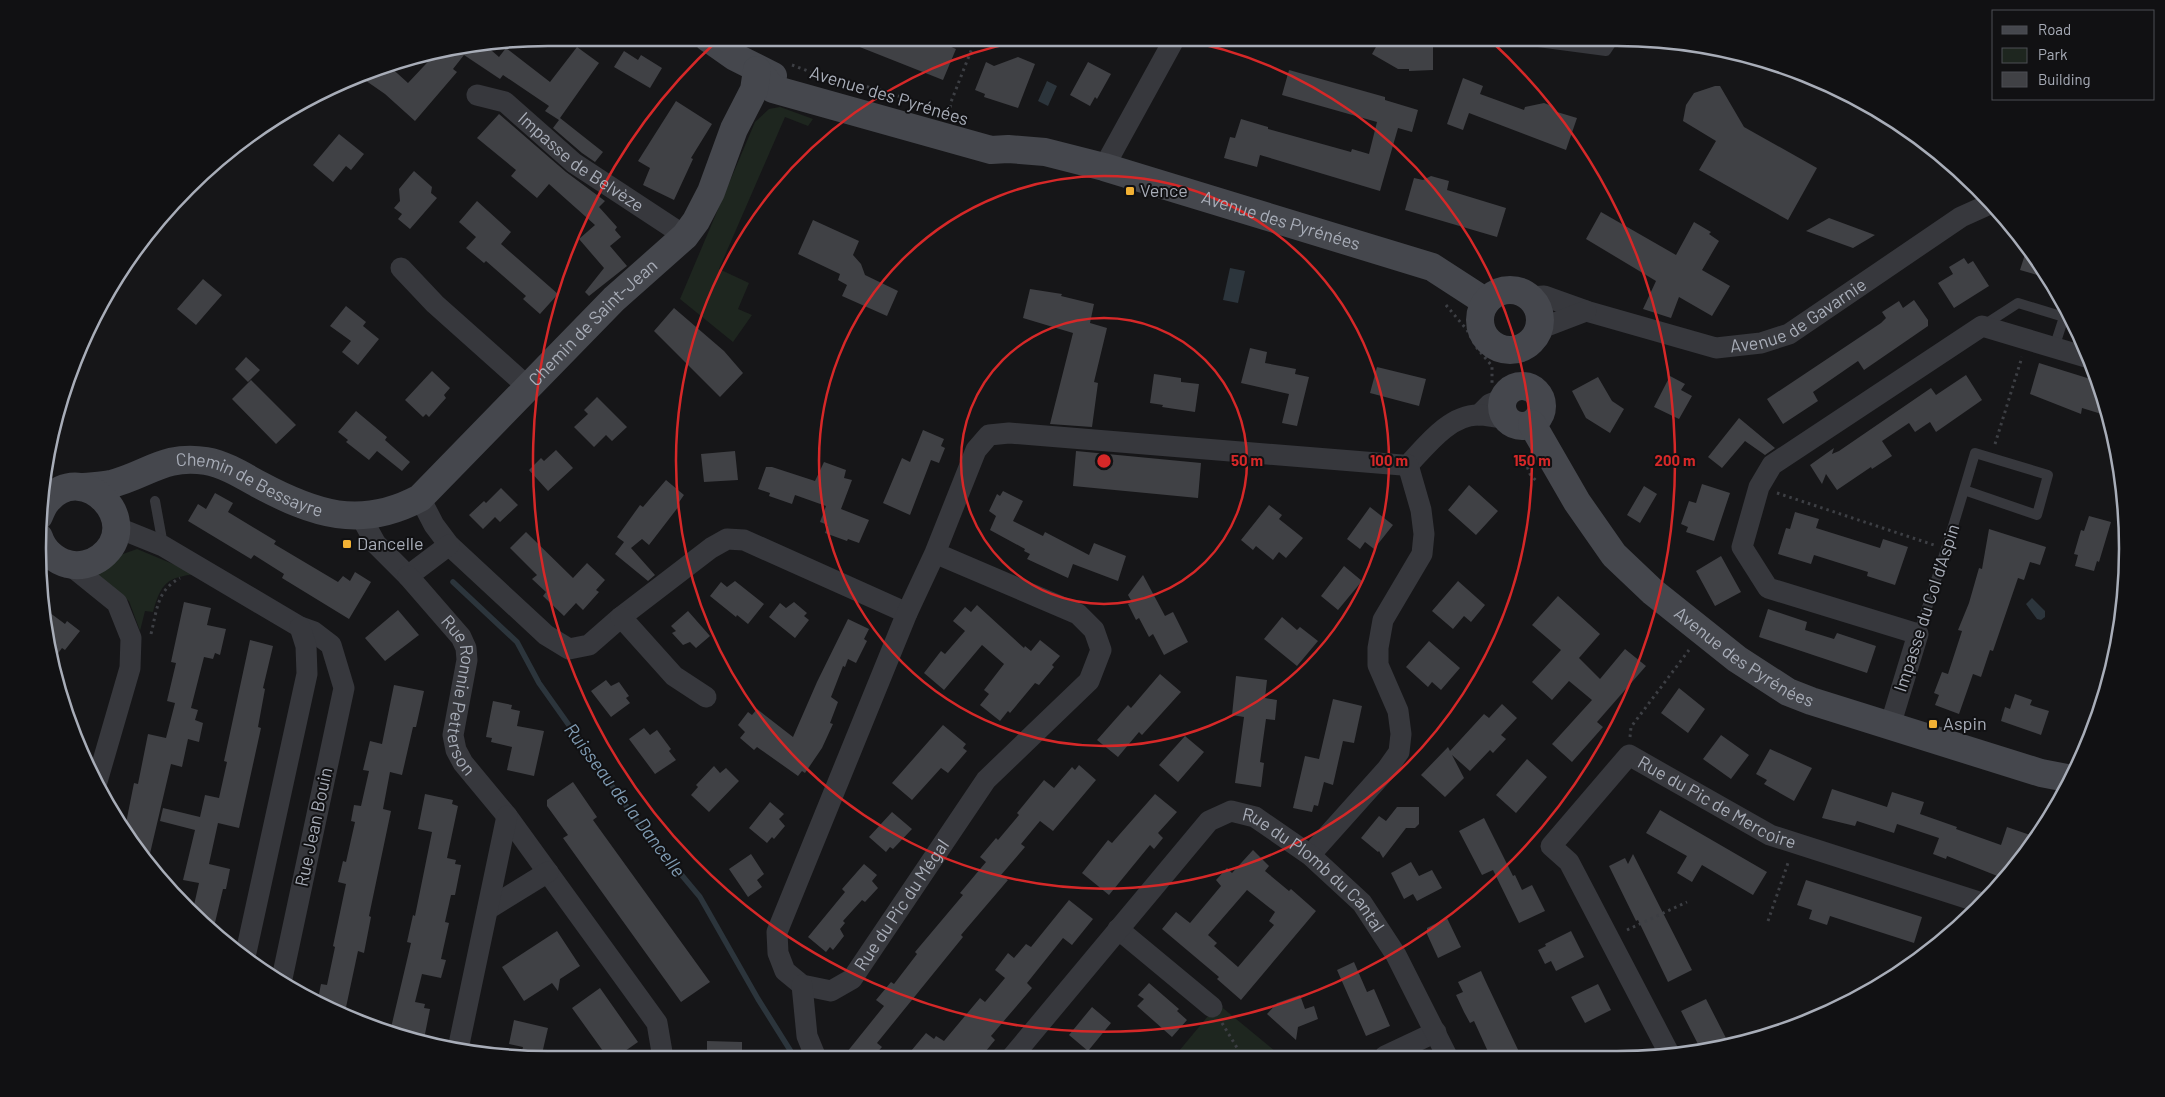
<svg xmlns="http://www.w3.org/2000/svg" width="2165" height="1097" font-family="Barlow,sans-serif">
	<style>
		.green { fill: #1e261f }
		.water { fill: #2c353c }
		.lines { fill: none; stroke-linecap: round; stroke-linejoin: round }
		.stream { stroke: #2c353c; stroke-width: 5.5 }
		.building { fill: #404145; fill-rule: evenodd }
		.path { stroke: #3d3f44; stroke-width: 3; stroke-dasharray: 2.5 4; stroke-linecap: butt }
		.lane { stroke: #37383d; stroke-width: 10 }
		.street { stroke: #37383d; stroke-width: 21 }
		.secondary { stroke: #45474d; stroke-width: 28 }
		.ring { fill: none; stroke: #d62828; stroke-width: 2.5 }
		.poi-dot { fill: #f2b134; stroke: #111113; stroke-width: 2 }
		.labels { text-anchor: middle; stroke-width: 4; stroke-linejoin: round; paint-order: stroke }
		.street-label { font-size: 18px; fill: #a8adb8; stroke: #111113 }
		.poi-label { font-size: 18px; fill: #a8adb8; stroke: #111113; text-anchor: start }
		.water-label { font-size: 19px; font-style: italic; fill: #7f9bb3; stroke: #111113 }
		.rim { fill: none; stroke: #a8adb8; stroke-width: 2.5 }
		.centre { fill: #d62828; stroke: #111113; stroke-width: 2.5 }
		.ring-label { font-size: 15px; text-anchor: middle; font-weight: bold; fill: #d62828; stroke: #111113; stroke-width: 4; stroke-linejoin: round; paint-order: stroke }
	</style>
	<rect width="100%" height="100%" fill="#161618"/>
	<path class="green" d="M780,107L813,119L808,126L785,117L719,269L749,283L738,309L752,315L733,342L680,299L755,122L769,109Z
		M137,549L197,574C167,577 161,583 153,612L145,611L140,631L129,601L96,575L123,554Z
		M1218,1004L1281,1056L1174,1057Z"/>
	<path class="water" d="M1047,81L1057,86L1048,106L1038,101Z
		M1230,268L1245,271L1238,303L1223,300Z
		M2032,598L2045,611V617L2041,620L2037,619L2026,604Z"/>
	<g class="lines">
		<path class="stream" d="M453,582L517,642L539,683L639,824L700,897L758,999L795,1058"/>
	</g>
	<path class="building" d="M837,38H907L927,47L929,43L940,47L942,43L956,49L943,80Z
		M1381,38H1391L1404,46L1433,45V70L1409,71V69H1398L1372,54Z
		M484,44L499,57L506,48L550,82L577,47L599,63L560,118L603,152L595,162L582,153L553,128L559,120L545,111L549,106L503,75L500,79L464,55L453,69L457,72L415,121L385,94L359,76L387,64L408,83L439,50Z
		M624,51L638,60L641,55L662,68L650,88L614,67Z
		M1018,57L1035,64L1018,108L984,97L985,94L975,90L986,62L994,66Z
		M1088,62L1111,74L1097,99L1095,97L1090,106L1070,95Z
		M1289,70L1385,97V100L1418,110L1412,132L1398,128L1380,191L1260,155L1257,167L1224,158L1230,137L1235,138L1241,119L1268,127V129L1351,152L1352,149L1369,154L1377,122L1282,95Z
		M1463,78L1483,86L1480,94L1524,110L1525,107L1544,103L1552,106L1557,112L1577,118L1566,150L1469,113L1463,130L1447,124Z
		M1715,86H1720L1744,127L1817,168L1788,220L1699,170L1716,141L1683,121L1686,105L1694,93Z
		M676,101L712,124L691,158L693,159L674,200L643,185L650,168L638,161Z
		M499,114L566,172L605,201L599,207L617,227L615,230L621,237L610,246L627,266L589,296L585,292L604,268L579,239L595,225L549,184L537,198L511,176L516,170L477,138Z
		M339,134L364,154L351,170L346,166L333,182L313,165Z
		M414,171L432,187L431,193L437,198L410,229L398,219L402,214L394,208L400,201L399,189Z
		M1431,176L1449,181L1447,190L1506,208L1497,237L1405,210L1414,178L1423,180Z
		M477,201L511,232L501,244L558,294L540,314L523,299L526,296L486,261L484,263L466,248L476,237L459,222Z
		M1601,212L1676,255L1694,222L1711,232L1709,234L1719,241L1702,270L1730,286L1712,316L1679,297L1671,318L1643,309L1656,281L1586,239Z
		M1829,218L1875,235L1853,248L1806,231Z
		M813,220L859,241L853,255L861,264L865,275L898,291L887,316L842,296L847,285L838,280L840,274L798,254Z
		M2027,248L2037,262L2048,278L2020,270Z
		M1964,258L1968,264L1973,261L1989,286L1954,308L1938,283L1953,274L1949,267Z
		M203,279L222,295L196,325L177,309Z
		M1030,289L1062,294L1061,296L1094,304L1090,323L1107,328L1094,382L1098,383L1092,427L1050,424L1073,333L1023,318Z
		M1914,300L1928,320V326L1864,370L1858,361L1813,392L1818,401L1783,424L1767,399L1881,323L1886,318L1882,312L1899,301L1903,308Z
		M346,306L366,322L363,326L379,339L358,365L342,352L351,341L330,326Z
		M674,308L724,351L743,373L720,397L654,331Z
		M1250,348L1267,352L1265,363L1296,369L1295,374L1309,377L1297,426L1282,423L1289,394L1241,383Z
		M246,357L260,370L248,382L235,369Z
		M2039,363L2100,382L2108,416L2082,408L2081,414L2030,394Z
		M1377,367L1426,379L1419,406L1370,393Z
		M432,371L450,388L444,395L446,398L429,417L426,414L423,417L405,400Z
		M1154,374L1181,378V382L1199,384L1195,412L1162,407L1163,405L1150,403Z
		M1966,375L1982,400L1936,432L1930,422L1915,432L1909,423L1882,441L1892,456L1872,469L1871,467L1837,490L1826,474L1822,484L1810,465L1834,448L1832,454L1839,451L1931,388L1936,395Z
		M1670,376L1685,384L1681,390L1692,396L1679,419L1654,407Z
		M1598,377L1612,401L1624,409L1610,433L1586,418L1572,391Z
		M251,380L296,425L276,444L232,399Z
		M597,397L627,427L612,441L606,435L594,447L574,427L588,414L584,410Z
		M356,411L387,437L385,440L410,462L402,471L377,451L369,460L346,442L348,440L338,432Z
		M1739,418L1775,448L1765,455L1745,441L1722,468L1708,457Z
		M923,430L944,439L941,446L945,448L939,463L931,460L910,515L883,503L902,458L910,462Z
		M556,450L573,468L548,491L529,470L541,458L544,461Z
		M735,451L738,480L704,482L701,454Z
		M1076,451L1201,463L1198,498L1073,486Z
		M824,462L846,470L844,478L852,480L841,509L869,520L859,543L848,539L847,541L825,533L828,525L820,522L826,506L795,495L792,504L769,496L770,493L758,489L766,467H772L815,481Z
		M666,480L684,495L677,505L679,506L649,545L642,539L631,548L655,575L648,581L615,554L624,542L617,537L640,505L643,507Z
		M1702,484L1730,493L1714,541L1686,532L1688,527L1681,524L1689,501L1696,503Z
		M1469,485L1498,511L1476,535L1448,510Z
		M1644,486L1657,494L1640,523L1627,515Z
		M501,488L518,505L500,522L495,517L483,529L469,515L484,501L486,503Z
		M1003,491L1023,501L1013,521L1043,536L1045,532L1089,555L1094,543L1126,556L1118,581L1073,564L1068,578L1027,559L1030,554L1024,551L1025,549L990,530L996,516L989,511L997,494L1000,496Z
		M215,493L233,503L228,512L276,541L274,544L338,582L343,576L350,581L355,572L371,582L349,619L282,578L284,574L254,555L251,559L188,521L198,504L206,509Z
		M1269,505L1282,515L1279,519L1303,538L1286,558L1279,552L1273,560L1256,546L1253,550L1241,540Z
		M1370,507L1393,525L1374,549L1365,542L1360,549L1347,539Z
		M1795,512L1819,519L1816,528L1880,548L1883,539L1908,547L1895,585L1867,576L1868,572L1814,555L1811,564L1778,554L1786,528L1790,529Z
		M2089,516L2111,522L2099,562L2097,561L2094,571L2075,566L2078,555L2074,554L2081,530L2084,531Z
		M1989,529L2046,547L2040,565L2030,562L2024,580L2018,578L1993,651L1990,650L1981,677L1973,674L1959,714L1935,705L1939,695L1934,693L1942,672L1948,674L1962,631L1958,630L1969,603L1979,568L1982,569Z
		M526,532L573,578L587,563L605,580L596,590L599,592L583,610L576,603L564,616L543,596L546,592L532,579L537,575L510,548Z
		M1721,556L1741,592L1715,606L1696,571Z
		M1344,566L1362,581L1338,610L1321,596Z
		M1143,575L1165,616L1173,612L1188,642L1164,655L1153,634L1149,637L1139,618L1136,620L1128,604L1132,602L1128,595Z
		M735,581L764,604L748,624L737,615L736,617L710,596L721,582L727,587Z
		M1458,581L1485,605L1471,622L1464,616L1453,629L1432,611Z
		M1558,596L1600,634L1579,658L1600,679L1625,649L1646,666L1597,722L1603,727L1572,762L1552,744L1592,700L1569,681L1552,700L1532,682L1561,650L1532,625Z
		M184,602L211,608L207,625L226,629L220,655L215,653L213,659L204,657L191,708L198,710L195,720L203,723L199,742L188,739L182,767L171,764L148,862L124,833L134,783L138,784L148,734L166,738L175,703L167,701L176,663L171,662Z
		M794,602L807,613L804,616L809,620L795,638L769,617L780,603L786,608Z
		M977,605L1024,648L1025,646L1031,651L1040,640L1060,656L1052,665L1054,667L1039,685L1035,683L1010,713L1008,711L1000,721L980,705L989,694L984,690L1004,664L982,645L944,690L924,673L941,651L945,654L965,631L953,621L965,607L971,612Z
		M42,607L65,624L67,621L80,631L65,650L62,648L51,663Z
		M1768,609L1807,622L1805,630L1834,639L1837,633L1876,646L1867,673L1759,637Z
		M398,610L419,635L385,661L365,638Z
		M688,611L710,636L696,648L690,642L683,645L672,633L676,631L671,626Z
		M1282,617L1297,630L1300,627L1318,641L1297,666L1264,639Z
		M848,619L869,629L864,639L867,641L856,663L848,659L845,667L843,666L831,697L838,702L830,723L833,724L822,748L805,773L802,771L798,776L757,747L754,750L740,738L745,732L738,725L748,712L752,715L757,709L793,737L817,682Z
		M250,640L273,646L263,688L265,689L258,727L261,728L239,828L218,823L209,864L230,869L226,889H223L213,931L192,914L199,883L183,880L195,830L160,821L163,808L200,817L205,795L219,798L227,762L224,761Z
		M1429,641L1460,668L1441,690L1432,682L1428,687L1406,667Z
		M1160,674L1181,692L1142,735L1139,732L1118,757L1097,740L1128,705L1131,708Z
		M1236,676L1267,680L1265,698L1277,700L1275,720L1266,719L1260,762L1264,763L1261,787L1235,783L1244,717L1232,715Z
		M606,680L611,686L619,682L629,696L626,698L630,703L611,717L591,691Z
		M394,685L424,691L416,727H413L402,775L390,772L383,809L391,811L369,916L371,917L364,953L358,951L345,1012L326,1008L317,1004L321,984L327,985L335,947L333,946L346,884L338,882L343,861L346,862L355,822L351,821L354,805L361,806L369,771L363,770L370,741L382,744Z
		M1679,688L1705,709L1688,733L1661,713Z
		M2015,694L2032,700L2030,705L2049,711L2041,735L2001,721L2005,707L2010,709Z
		M1333,699L1362,706L1354,743L1343,741L1333,785L1324,782L1318,806L1314,805L1312,812L1293,808L1305,756L1319,759Z
		M493,701L512,705L511,709L520,711L517,726L544,731L534,776L507,770L512,747L491,742L492,738L486,737Z
		M1502,704L1517,718L1501,735L1506,739L1493,753L1490,750L1470,771L1452,755L1464,778L1445,797L1421,775L1448,747L1450,751L1484,714L1489,718Z
		M943,725L966,744L963,748L967,751L948,773L941,768L912,800L892,783Z
		M644,728L650,735L657,730L671,749L669,751L676,760L655,774L629,739Z
		M1721,735L1749,755L1731,779L1703,759Z
		M1185,736L1204,752L1178,782L1159,765Z
		M1770,749L1812,768L1794,801L1764,784L1767,780L1756,774Z
		M1527,759L1547,777L1516,813L1496,795Z
		M1079,765L1096,780L1053,831L1040,821L1021,844L1025,847L1001,875L1008,880L961,935L963,937L877,1043L882,1047L873,1057H843L884,1006L876,1000L891,982L894,984L917,954L915,952L963,895L960,893L986,862L980,857L996,838L998,840L1019,815L1017,813L1044,780L1054,788L1072,767L1075,770Z
		M714,766L720,773L726,768L739,781L709,812L691,795L698,787L696,785Z
		M573,782L597,817L593,820L710,982L681,1002L563,838L568,835L547,806V800Z
		M1832,789L1887,807L1892,792L1924,802L1920,814L1957,827L1956,829L2001,845L2007,827L2033,836L2005,879L1947,856L1946,859L1933,854L1939,838L1897,824L1894,833L1857,821L1855,826L1822,818Z
		M425,794L453,800L452,804L458,806L447,858L456,860L455,864L461,865L455,895H451L445,922L449,923L441,959L446,960L441,978L422,974L415,1002L425,1004L424,1008L430,1009L424,1039L390,1032L411,943L407,942L413,915L415,916L432,832L418,829Z
		M1155,794L1177,812L1158,833L1163,838L1154,849L1150,845L1109,895L1082,873L1108,840L1112,843Z
		M770,802L784,814L779,819L785,826L774,839L772,837L767,843L749,828Z
		M1397,807H1419V824L1415,828H1406L1383,858L1379,851L1378,852L1361,838L1379,816L1386,821Z
		M1660,810L1767,872L1753,895L1702,865L1692,882L1677,873L1687,856L1646,833Z
		M892,812L912,829L893,849L890,847L886,852L869,837Z
		M1484,818L1513,876L1515,875L1522,890L1532,885L1545,911L1519,923L1493,870L1482,875L1459,831Z
		M1253,850L1269,866L1265,871L1289,891L1291,889L1316,911L1241,1000L1217,979L1219,977L1162,929L1176,912L1190,923L1221,886L1216,880L1227,868L1232,873ZM1247,890L1275,912L1269,921L1274,925L1238,967L1214,946L1217,943L1208,935Z
		M751,854L764,874L757,880L762,887L748,897L729,869Z
		M1633,854L1692,970L1668,982L1638,920L1636,921L1609,866L1625,858L1628,864Z
		M1411,862L1419,876L1432,870L1442,888L1417,901L1413,894L1404,899L1391,873Z
		M864,864L877,875L872,881L878,888L865,902L862,900L843,921L845,923L840,929L844,936L833,950L830,947L826,952L808,937L845,892L842,889Z
		M1806,880L1922,917L1914,943L1830,916L1827,925L1809,919L1812,910L1797,905Z
		M1069,900L1093,919L1072,945L1063,938L1027,983L1032,988L991,1036L995,1040L981,1057H906L926,1033L934,1039L936,1036L944,1041L980,998L985,1002L1005,978L995,970L1008,953L1014,958L1026,944L1031,947Z
		M1447,918L1461,947L1438,958L1427,934V928Z
		M557,931L580,966L560,979L558,991L552,983L524,1001L502,967Z
		M1571,931L1584,957L1556,971L1551,961L1545,964L1538,950L1546,946L1545,944Z
		M1354,962L1367,992L1374,989L1390,1026L1366,1036L1337,970Z
		M1481,971L1485,980L1521,1056H1490L1474,1021L1470,1023L1464,1012L1456,995L1463,992L1458,982Z
		M1149,983L1179,1009L1177,1011L1187,1020L1172,1037L1137,1006L1144,999L1138,995Z
		M1598,984L1611,1010L1585,1023L1571,997Z
		M600,988L638,1042L615,1058H608L572,1008Z
		M1300,995L1305,1009L1314,1006L1318,1019L1298,1027L1296,1040L1267,1014L1277,1003Z
		M1706,999L1727,1040L1701,1050L1681,1011Z
		M1092,1007L1111,1023L1088,1051L1069,1035Z
		M514,1020L548,1028L541,1058L521,1055L523,1047L509,1044Z
		M707,1041L742,1042V1058H707Z"/>
	<g class="lines">
		<path class="path" d="M792,65L816,74L884,91L920,104
			M949,114L951,102L976,38
			M1446,305L1467,330L1477,348L1492,366V383
			M1995,444L2022,357
			M1525,461L1530,474L1538,483
			M1777,493L1934,545
			M151,634C157,610 157,590 180,578
			M1630,737L1631,727L1689,650
			M1768,921L1789,860
			M1627,930L1687,902
			M1222,1023L1242,1056"/>
		<path class="lane" d="M1538,42L1606,51L1614,39
			M1984,325L2018,303L2064,317L2054,348
			M155,501L163,545
			M1918,634C1939,574 1957,514 1975,453L2048,475L2037,515L1964,490"/>
		<g class="street">
			<path id="s1" d="M477,95L505,102L574,163L685,236"/>
			<path d="M1104,167L1175,38"/>
			<path d="M401,268L435,304L528,387"/>
			<path id="s2" d="M1529,297L1544,296L1586,311L1716,348L1761,343L1789,334L1961,217L1992,203"/>
			<path d="M1539,329L1586,311"/>
			<path d="M1479,415L1490,404L1503,399"/>
			<path d="M420,498L434,525L449,545L546,635L569,649L589,645L621,617L711,548L727,539L744,540L907,613"/>
			<path d="M361,517L376,544L408,576L449,545"/>
			<path d="M116,527L163,546L300,627L314,632L331,645L344,688L281,983"/>
			<path id="s3" d="M935,553L907,613L777,932L778,953L785,971L802,985L831,991L852,979L986,780L1089,681L1101,650L1094,630L1078,614L935,553L976,450L989,435L1009,433L1402,465H1408C1426,446 1450,414 1479,415C1488,415 1496,418 1506,418"/>
			<path d="M70,565L117,603L131,638L130,668L96,785"/>
			<path id="s4" d="M408,576L461,637L466,648L467,660L453,735L456,750L463,763L507,816L657,1023L663,1058"/>
			<path d="M621,617L674,676L706,697"/>
			<path d="M1890,726L1918,634L1768,588L1742,547L1759,487L1772,465L1982,326L2089,358"/>
			<path d="M1310,855L1387,769L1399,752L1401,734L1398,711L1378,665V648L1383,620L1422,554L1424,534L1421,510L1408,465"/>
			<path d="M488,909L548,872"/>
			<path d="M1118,929L1212,1007"/>
			<path d="M245,957L307,674L306,646L300,627"/>
			<path d="M802,985L807,1036L816,1058"/>
			<path d="M458,1049L507,816"/>
			<path id="s5" d="M1670,1055L1569,862L1551,846L1629,755L1770,835L1982,903"/>
			<path d="M1385,1056L1436,1032"/>
			<path id="s6" d="M1012,1057L1209,821L1231,811L1255,817L1310,855L1362,903L1396,955L1447,1056"/>
		</g>
		<g class="secondary">
			<path d="M708,38L735,57L773,76"/>
			<path id="s7" d="M757,70L773,89L991,150L1008,149L1045,152L1104,167L1432,267L1486,302"/>
			<circle cx="1510" cy="320" r="30"/>
			<circle cx="1522" cy="406" r="20"/>
			<path id="s8" d="M1532,424L1577,502L1614,555L1653,592L1737,659L1788,692L1811,701L2041,773L2072,779"/>
			<path id="s9" d="M84,487C93,486 102,486 111,484C147,475 165,454 206,461C224,464 242,475 258,484C314,514 360,530 420,498L614,299L685,236L696,221L711,192L734,129L754,90L757,70"/>
			<path d="M39,516C41,511 44,504 48,500C84,459 145,522 101,557C92,564 79,567 68,564C55,561 43,550 39,537"/>
		</g>
	</g>
	<g class="ring">
		<circle cx="1104" cy="461" r="143"/>
		<circle cx="1104" cy="461" r="285"/>
		<path d="M1171 38A428 428 0 1 1 1037 38"/>
		<path d="M1490 40A571 571 0 1 1 718 40"/>
	</g>
	<g class="poi-dot">
		<rect x="1125" y="186" width="10" height="10" rx="2.5"/>
		<rect x="342" y="539" width="10" height="10" rx="2.5"/>
		<rect x="1928" y="719" width="10" height="10" rx="2.5"/>
	</g>
	<g class="labels">
		<g class="street-label">
			<text transform="translate(889 96) rotate(17)" y="6">Avenue des Pyrénées</text>
			<text dy="6" stroke="none"><textPath href="#s1" startOffset="126">Impasse de Belvèze</textPath></text>
			<text dy="6" stroke="none"><textPath href="#s7" startOffset="551">Avenue des Pyrénées</textPath></text>
			<text dy="6" stroke="none"><textPath href="#s2" startOffset="285">Avenue de Gavarnie</textPath></text>
			<text dy="6" stroke="none"><textPath href="#s9" startOffset="601">Chemin de Saint-Jean</textPath></text>
			<text dy="6" stroke="none"><textPath href="#s9" startOffset="175">Chemin de Bessayre</textPath></text>
			<text transform="translate(1927 608) rotate(-72)" y="6">Impasse du Col d'Aspin</text>
			<text dy="6" stroke="none"><textPath href="#s8" startOffset="321">Avenue des Pyrénées</textPath></text>
			<text dy="6" stroke="none"><textPath href="#s4" startOffset="140">Rue Ronnie Petterson</textPath></text>
			<text dy="6" stroke="none"><textPath href="#s5" startOffset="462">Rue du Pic de Mercoire</textPath></text>
			<text transform="translate(314 827) rotate(-78)" y="6">Rue Jean Bouin</text>
			<text dy="6" stroke="none"><textPath href="#s6" startOffset="435">Rue du Plomb du Cantal</textPath></text>
			<text dy="6" stroke="none"><textPath href="#s3" startOffset="616">Rue du Pic du Mégal</textPath></text>
		</g>
		<g class="poi-label">
			<text x="1140" y="197">Vence</text>
			<text x="357" y="550">Dancelle</text>
			<text x="1943" y="730">Aspin</text>
		</g>
		<g class="water-label">
			<text transform="translate(625 800) rotate(53)" y="7">Ruisseau de la Dancelle</text>
		</g>
	</g>
	<path d="M0 0H2165V1097H0ZM548 46H1617A502 502 0 0 1 2119 548V549A502 502 0 0 1 1617 1051H548A502 502 0 0 1 46 549V548A502 502 0 0 1 548 46Z" fill="#111113" fill-rule="evenodd"/>
	<path class="rim" d="M548 46H1617A502 502 0 0 1 2119 548V549A502 502 0 0 1 1617 1051H548A502 502 0 0 1 46 549V548A502 502 0 0 1 548 46Z"/>
	<circle cx="1104" cy="461" r="8" class="centre"/>
	<g class="ring-label">
		<text x="1247" y="466">50 m</text>
		<text x="1389" y="466">100 m</text>
		<text x="1532" y="466">150 m</text>
		<text x="1675" y="466">200 m</text>
	</g>
	<rect x="1992" y="10" width="162" height="90" fill="#111113" stroke="#4d4f55"/>
	<rect x="2002" y="26" width="25" height="8" fill="#45474d" stroke="#4d4f55"/>
	<text x="2038" y="35" font-size="15" fill="#a8adb8">Road</text>
	<rect x="2002" y="48" width="25" height="15" fill="#1e261f" stroke="#4d4f55"/>
	<text x="2038" y="60" font-size="15" fill="#a8adb8">Park</text>
	<rect x="2002" y="72" width="25" height="15" fill="#404145" stroke="#4d4f55"/>
	<text x="2038" y="85" font-size="15" fill="#a8adb8">Building</text>
</svg>
